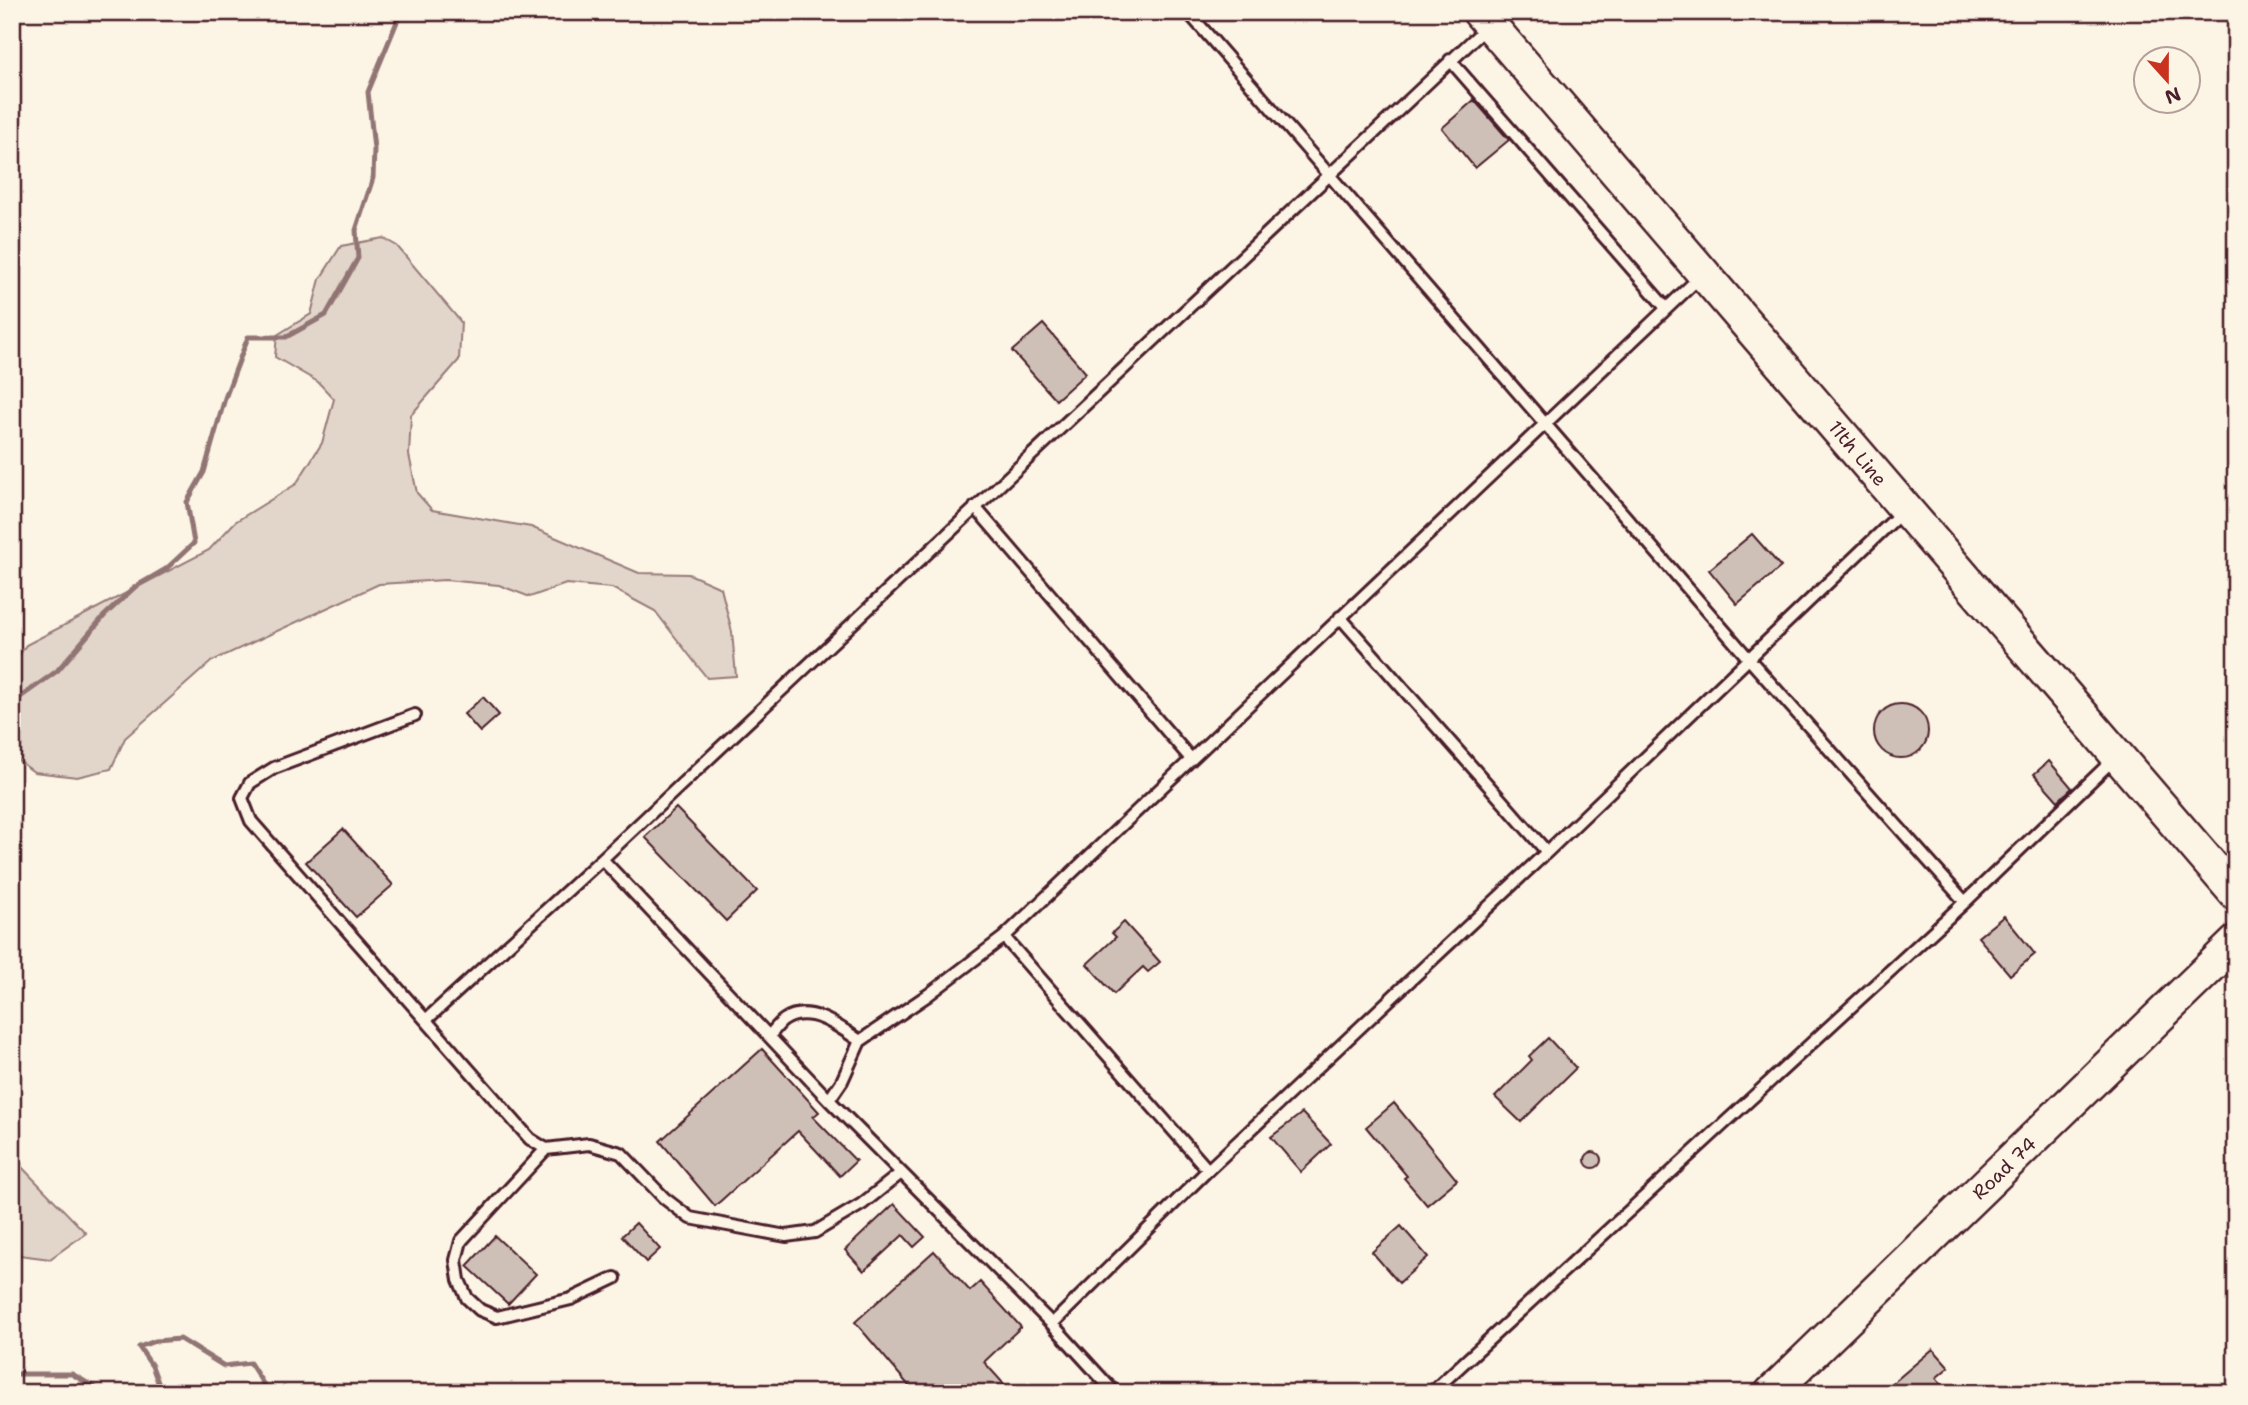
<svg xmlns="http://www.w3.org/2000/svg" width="2248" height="1405" font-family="'Shantell Sans',sans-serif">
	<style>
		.green { fill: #e2d5ca; stroke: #967a7a; stroke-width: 2 }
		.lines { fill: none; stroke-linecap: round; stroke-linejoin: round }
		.stream { stroke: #917474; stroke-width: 5 }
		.building { fill: #cfc0b7; stroke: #4a1f2b; stroke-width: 2 }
		.lane-casing { stroke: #4a1f2b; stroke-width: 16 }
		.secondary-casing { stroke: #4a1f2b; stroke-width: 37 }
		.lane { stroke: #fcf5e5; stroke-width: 10 }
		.secondary { stroke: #fcf5e5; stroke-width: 32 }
		.labels { text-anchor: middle; stroke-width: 6; stroke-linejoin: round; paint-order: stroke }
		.street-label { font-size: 19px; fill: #4a1f2b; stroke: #fcf5e5 }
	</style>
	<rect width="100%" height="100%" fill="#fcf5e5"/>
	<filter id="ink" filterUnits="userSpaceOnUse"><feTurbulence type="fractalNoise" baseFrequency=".0143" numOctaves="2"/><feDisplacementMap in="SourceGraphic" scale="14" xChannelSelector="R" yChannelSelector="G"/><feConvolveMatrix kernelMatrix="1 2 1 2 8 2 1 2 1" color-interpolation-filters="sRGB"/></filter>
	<g filter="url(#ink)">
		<path class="green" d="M383,238L397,246L461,322L459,360L411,415L409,455L417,493L432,510L531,527L639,573L689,574L721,588L732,632L736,676L707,678L655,611L612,588L566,584L530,597L499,585L445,580L379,584L212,661L125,738L111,769L77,777L34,772L12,756V666L26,645L209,550L235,522L296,484L322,443L334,399L318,382L275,357L277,335L311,314L320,279L341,246Z
			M12,1157L86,1233L50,1259L12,1254Z"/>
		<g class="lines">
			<path class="stream" d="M12,703L57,671L105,615L135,587L166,569L194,543L187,502L204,472L225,398L248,337H286L326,315L358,258L356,230L373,178L374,149L368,92L401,12
				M12,1374H72L104,1393
				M162,1393L152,1366L139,1347L155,1341L180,1339L224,1366L250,1363L269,1393
				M271,1393L284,1388L286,1393"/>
		</g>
		<path class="building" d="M1474,100L1509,140L1475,168L1442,128Z
			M1043,324L1086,373L1056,400L1012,351Z
			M1752,534L1781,567L1737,604L1709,570Z
			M483,697L499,715L480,732L464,714Z
			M1874 731a27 27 0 1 1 54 0a27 27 0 1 1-54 0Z
			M2049,761L2072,788L2058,801L2034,774Z
			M676,808L757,891L726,921L645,837Z
			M343,829L393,885L356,917L306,862Z
			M2004,916L2035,954L2010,975L1978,937Z
			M1124,922L1160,962L1148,972L1143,967L1114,994L1087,964L1116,937L1112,933Z
			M1548,1038L1576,1068L1521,1122L1495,1097L1532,1060L1529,1056Z
			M762,1049L819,1112L813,1117L856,1161L840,1176L798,1131L715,1206L660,1141Z
			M1394,1103L1457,1180L1427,1205L1404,1178L1407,1176L1366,1127Z
			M1302,1113L1331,1144L1301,1172L1271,1137Z
			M1585 1160a8 8 0 1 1 16 0a8 8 0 1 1-16 0Z
			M894,1204L925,1237L914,1247L903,1235L864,1271L845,1250Z
			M636,1223L660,1249L646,1262L622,1236Z
			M1401,1226L1428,1257L1399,1283L1372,1252Z
			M495,1236L536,1274L508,1304L467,1266Z
			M934,1251L970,1291L980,1282L1021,1327L984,1362L1012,1393H915L855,1322Z
			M1933,1349L1949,1367L1936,1378L1948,1393H1881Z"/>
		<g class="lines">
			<g class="lane-casing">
				<path id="lane" d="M1188,12L1749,659L1965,902
					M1450,60L1666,308
					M975,507L1191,759
					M1340,617L1547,852
					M415,715L274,768L250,783L242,798L251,821L530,1139L546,1149L589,1144L621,1153L664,1198L690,1218L786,1236L815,1232L862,1204L901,1173
					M1004,937L1208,1170
					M427,1019L602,859
					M769,1036C774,1031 779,1023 784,1020C809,1003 840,1027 860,1041L928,995L1004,937L1702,275
					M829,1100L842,1081L860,1041
					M546,1149L461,1241L456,1260L459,1280L467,1298L480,1310L497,1317L571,1299L615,1278
					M1052,1324L1208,1170L1547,852L1903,511
					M1115,1393L1052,1324L829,1100L602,859L1488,26
					M1431,1393L1965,902L2116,757"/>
			</g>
			<g class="secondary-casing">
				<path id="secondary" d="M1479,12L2236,894
					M1771,1393L2236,942"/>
			</g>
			<use href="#lane" class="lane"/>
			<use href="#secondary" class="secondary"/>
		</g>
	</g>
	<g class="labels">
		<g class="street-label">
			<text transform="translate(1858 453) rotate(50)" y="7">11th Line</text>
			<text transform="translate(2004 1168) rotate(-44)" y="7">Road 74</text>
		</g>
	</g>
	<rect width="2248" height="1405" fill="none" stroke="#fcf5e5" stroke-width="42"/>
	<rect x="21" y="21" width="2206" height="1363" fill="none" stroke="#4a1f2b" stroke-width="2.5" filter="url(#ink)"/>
	<g transform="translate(2167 80) rotate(159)"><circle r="33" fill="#fcf5e5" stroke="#b59f9b" stroke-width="2"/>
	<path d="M0-5L12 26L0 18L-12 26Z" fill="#c8321e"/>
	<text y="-10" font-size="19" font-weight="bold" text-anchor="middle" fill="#4a1f2b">N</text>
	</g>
</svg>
